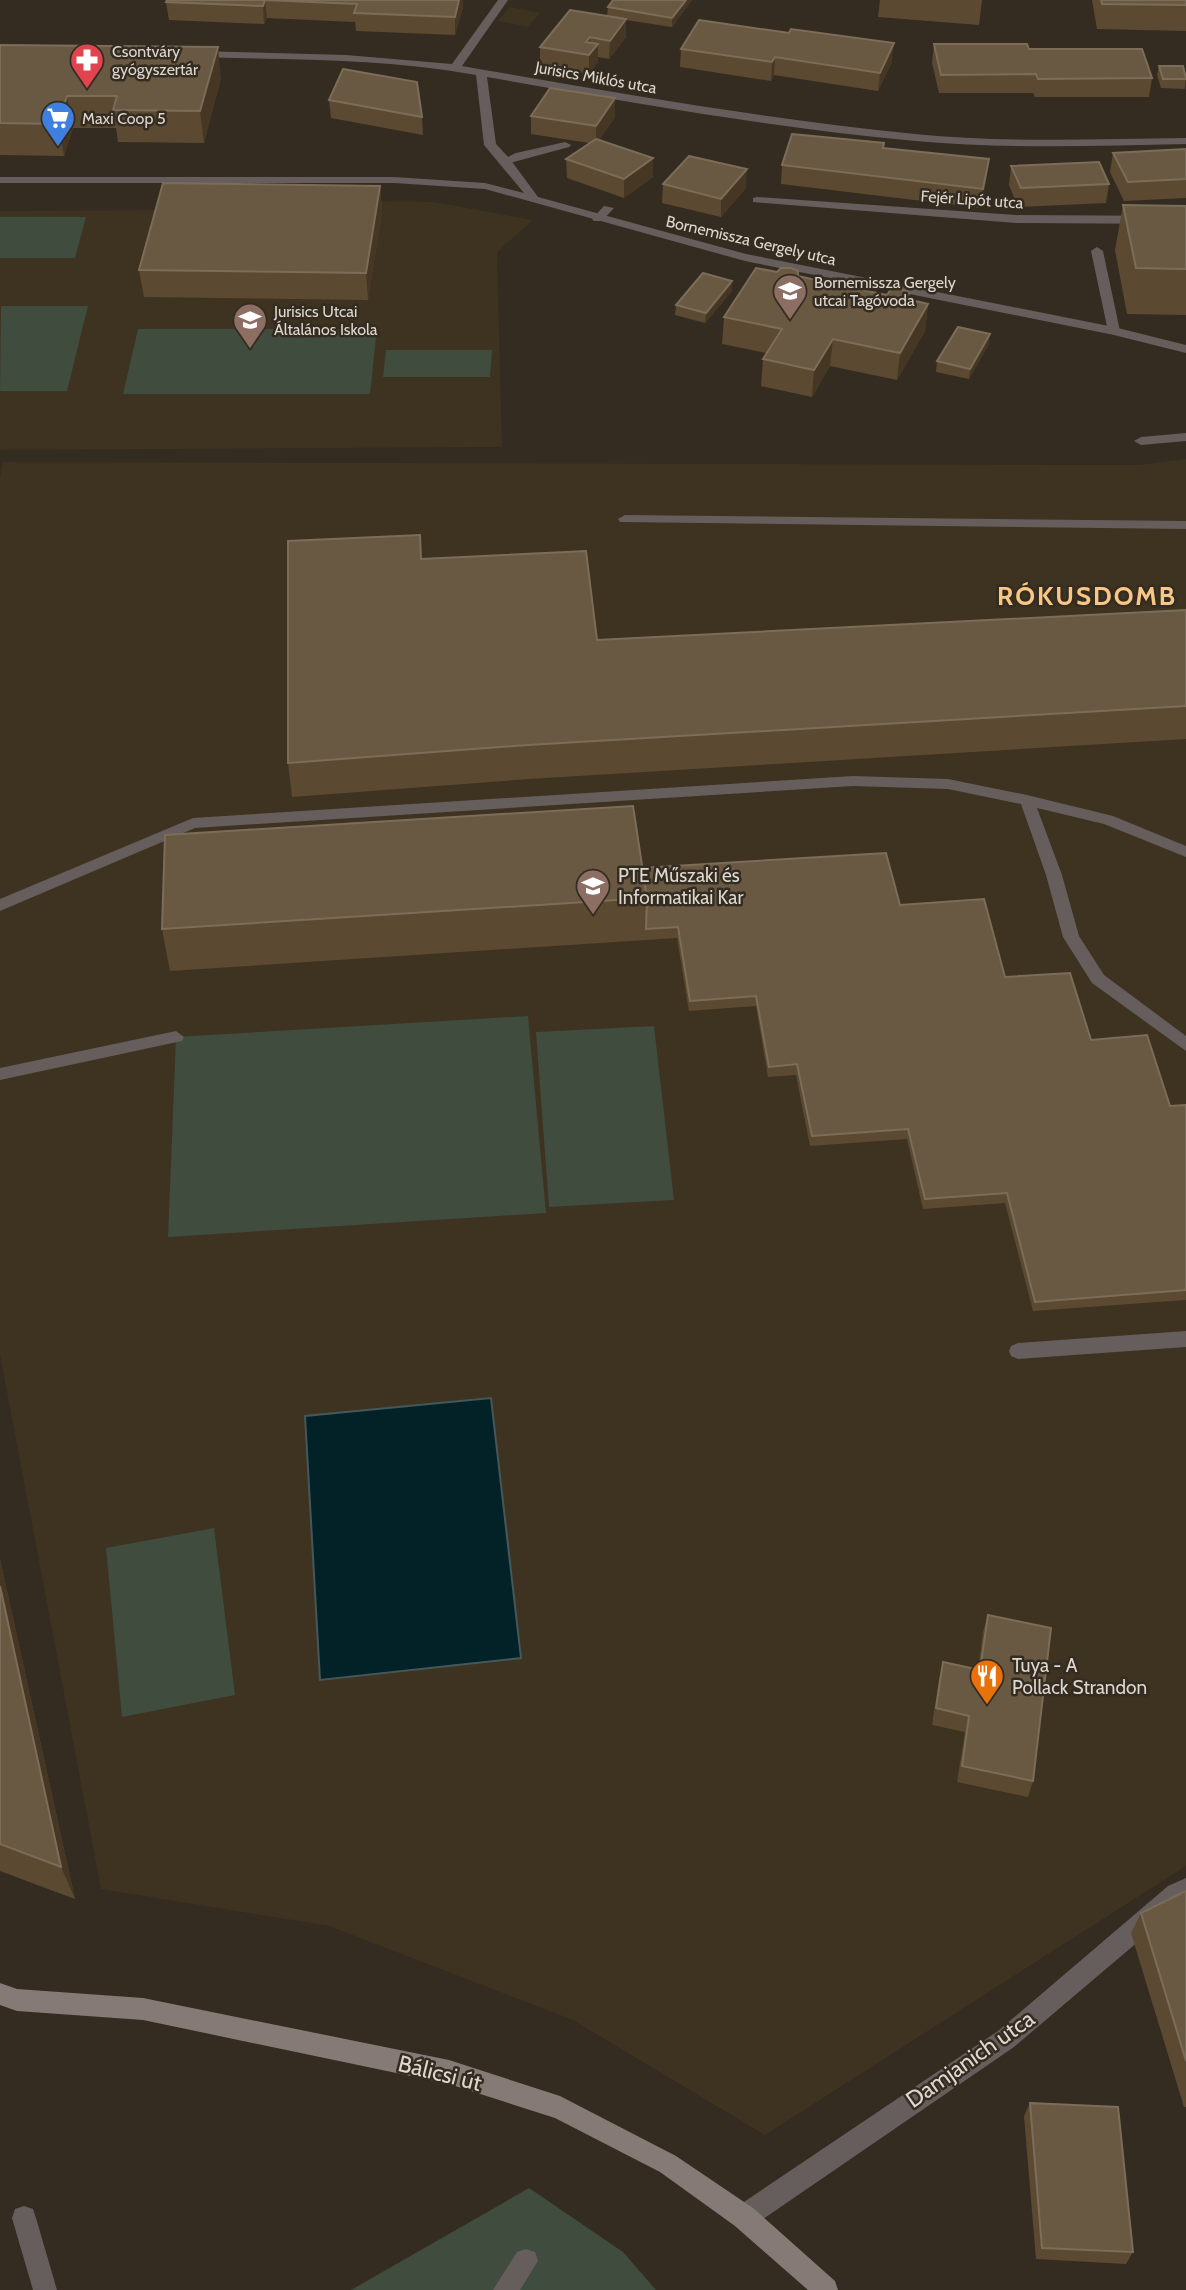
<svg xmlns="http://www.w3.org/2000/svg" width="1186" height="2290" font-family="Cabin,sans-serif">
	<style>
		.built { fill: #3e3220 }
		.green { fill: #3f4c3e }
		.water { fill: #032228; stroke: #44585a; stroke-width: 2 }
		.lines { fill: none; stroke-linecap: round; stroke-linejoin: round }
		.lane { fill: #665e5c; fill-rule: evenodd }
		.street { fill: #665e5c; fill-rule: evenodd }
		.secondary { fill: #867a76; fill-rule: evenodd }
		.wall { fill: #5b4a31 }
		.shaded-wall { fill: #453723 }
		.building { fill: #695942; stroke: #7b6d58; stroke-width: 2 }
		.labels { text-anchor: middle; stroke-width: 5; stroke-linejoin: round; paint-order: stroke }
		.far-poi-label { font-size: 16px; fill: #dcd7cf; stroke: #342c20; text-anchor: start }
		.far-street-label { font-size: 16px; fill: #dcd7cf; stroke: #342c20 }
		.poi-label { font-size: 19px; fill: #dcd7cf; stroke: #342c20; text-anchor: start }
		.near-street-label { font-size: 23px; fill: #dcd7cf; stroke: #342c20 }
		.district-label { font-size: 26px; font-weight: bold; letter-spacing: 2px; fill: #f8c685; stroke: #342c20 }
	</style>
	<rect width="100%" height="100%" fill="#342c20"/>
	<path class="built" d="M510,7L540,13L528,27L498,21Z
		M372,201L434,202L533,220L497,252L502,447L0,450V211L167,210Z
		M1186,459V1866L765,2135L573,2020L329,1926L101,1889L0,1355V477L3,462L1139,465Z"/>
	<path class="green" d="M0,217H86L75,258H0Z
		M1,306H88L67,391H0Z
		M138,329H377L370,394H123Z
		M386,350H492L490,377H383Z
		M528,1016L546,1213L168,1237L176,1037Z
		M654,1026L674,1200L549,1207L536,1032Z
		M214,1528L235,1695L122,1717L106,1548Z
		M529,2188L623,2252L656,2290H351Z"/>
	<path class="water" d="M491,1398L521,1658L320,1680L305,1416Z"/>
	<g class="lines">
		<path class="lane" d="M565,142L571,145L569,147L506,164L500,161L516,153Z
			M604,206L614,208L602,221H594L592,219Z
			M1097,247L1103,251L1120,331L1114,335L1108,331L1091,251Z
			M1186,433V441L1141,445L1134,441L1141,437Z
			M625,515L1186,521V529L620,522L618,519Z
			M853,776L948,779L1027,795L1113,816L1186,846V857L1104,824L1037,808L1062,875L1079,936L1104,975L1186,1036V1051L1092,983L1063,937L1046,875L1021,804L948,789L853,786L195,828L0,911V899L193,818Z
			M1186,1331V1347L1018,1359L1011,1356L1009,1351L1011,1346L1018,1343Z
			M24,2206L33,2209L36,2218L57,2290H33L12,2218L15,2209Z"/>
		<path class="street" d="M498,0H508L462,66C612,92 763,119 915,134C1003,143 1097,139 1186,138V144C1096,146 1005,149 916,141C772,128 629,102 487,77L496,144L510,159L538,197L746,254L1114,327L1186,345V353L1114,335L745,261L485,189L394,183H0V177H394L485,183L524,193L484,145L476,75C384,58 289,60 195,57L190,54L195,51L346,55L452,64Z
			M757,197L1016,215L1186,216V224L1016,223L753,202V198Z
			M176,1031L184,1037L182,1041L0,1080V1068Z
			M1186,1878V1901L1014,2047L753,2226L744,2229L735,2226L732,2217L735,2208L998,2031L1168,1886Z
			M526,2249L535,2252L538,2261L520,2290H493L517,2252Z"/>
		<path class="secondary" d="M0,1983L17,1989L143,1998L449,2060L560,2096L676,2156L753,2208L835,2281L838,2290H808L735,2226L660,2172L555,2118L449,2084L143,2020L17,2011L0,2005Z"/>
	</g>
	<path class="wall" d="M167,0H463V7L455,35L356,31L355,22L267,18L264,24L169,20L166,2Z
		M613,0H692L672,27L626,20V37L609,59L598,57V62L589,74L540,65V47L607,16L608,7Z
		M880,0H982L979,25L878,17Z
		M1092,0H1186V31L1097,29Z
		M789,33L892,62L878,91L774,75L771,81L680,67L681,49Z
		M934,44L1029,49L1152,78L1149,97H1035L1033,93H939L932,63Z
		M0,45L221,78L204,143L118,142L116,128H73L64,156L0,155Z
		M1159,66L1186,75L1185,89L1161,88L1157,75Z
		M329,100L422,117L423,135L331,118Z
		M531,116L615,117L599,140L653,158V177L624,198L567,178L566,159L589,143L531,134Z
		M884,143V148L989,159L981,208L781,184L782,165Z
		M1186,149V198L1124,201L1110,172L1113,153Z
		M1011,166L1109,184L1106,203L1018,207L1009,185Z
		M663,184L746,188L721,217L662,203Z
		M380,186L382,212L368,300L144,297L139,270Z
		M1123,205L1186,206V315L1127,314L1115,250Z
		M798,276L887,295L909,293L908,299L928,304L925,331L897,380L830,366L812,397L761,386L763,359L766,353L722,344L724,317Z
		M732,291L705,323L675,315L676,305Z
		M989,344L969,379L936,372L937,361Z
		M421,559L597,640L1186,610V739L529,779L292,797L288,763Z
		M642,868L900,905L1005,977L1091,1040L1170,1106L1186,1105V1300L1033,1311L1005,1203L923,1209L907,1139L810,1146L796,1075L768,1077L756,1006L689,1011L677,938L170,971L162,929Z
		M0,1559L75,1899L0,1871Z
		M988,1615L1033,1781L1028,1797L957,1782L965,1732L932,1725L939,1679L943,1662L978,1670L983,1632Z
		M1186,1891V2107H1184L1131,1933L1141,1913Z
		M1030,2103L1133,2252L1126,2264L1036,2259L1024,2116Z"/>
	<path class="shaded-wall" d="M265,0L267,18L264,24L263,6Z
		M459,0H463V7L455,35V17Z
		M686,0H692L672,27V18Z
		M626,19V37L609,59L610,41Z
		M590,37V53L598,44V62L589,74V55L586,42Z
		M894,43L892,62L878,91L880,73Z
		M218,47L221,78L204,143L200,111Z
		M775,57L774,75L771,81L772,62Z
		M67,96L73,128L64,156L58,124Z
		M615,98V117L596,145V126Z
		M653,158V177L624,198V179Z
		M989,159L987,177L981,208L983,189Z
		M747,169L746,188L721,217V199Z
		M380,186L382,212L368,300L366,273Z
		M732,281V291L705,323L706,313Z
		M928,304L925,331L897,380L900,353Z
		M990,334L989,344L969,379L970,369Z
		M833,339L830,366L812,397L814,370Z
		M0,1559L75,1899L61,1867L0,1586Z"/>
	<path class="building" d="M167,0H459L455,17L354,13L357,4L265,0L263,6L166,2Z
		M613,0H686L672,18L608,7Z
		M1101,0H1186V5L1102,4Z
		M570,10L626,19L610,41L590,37L586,42L598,44L589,55L540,47Z
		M699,20L789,33L791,29L894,43L880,73L775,57L772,62L681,49Z
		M934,44H1027L1029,49H1142L1152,78L1038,79L1036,74L941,75Z
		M0,45L218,47L200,111L113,110L117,96H67L58,124L0,123Z
		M1159,66H1183L1186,79H1163Z
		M343,69L417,82L422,117L329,100Z
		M550,88L615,98L596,126L531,116Z
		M792,134L884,143L883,148L989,159L983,189L782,165Z
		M596,139L653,158L624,179L566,159Z
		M1186,149V179L1128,182L1113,153Z
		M689,156L747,169L721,199L663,184Z
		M1099,162L1109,184L1021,188L1011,166Z
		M163,183L380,186L366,273L139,270Z
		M1123,205L1186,206V269L1136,268Z
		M756,268L777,272L781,268H791L798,271V276L829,283L843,280L847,287L887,295L891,289H901L909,293L907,299L928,304L900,353L833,339L814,370L763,359L782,329L724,317Z
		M703,273L732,281L706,313L676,305Z
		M958,327L990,334L970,369L937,361Z
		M420,535L421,559L586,551L597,640L1186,610V706L528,745L288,763V541Z
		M633,806L647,898L162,929L165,835Z
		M886,853L900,905L984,899L1005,977L1070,973L1091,1040L1147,1035L1170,1106L1186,1105V1290L1035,1302L1007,1193L925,1199L908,1129L812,1136L797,1064L769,1067L756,996L690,1001L678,927L646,929L647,898L642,868Z
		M0,1586L61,1867L0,1844Z
		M988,1615L1051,1628L1033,1781L962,1766L969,1716L936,1708L943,1662L980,1670Z
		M1186,1891V2061L1141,1913Z
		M1030,2103L1118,2107L1133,2252L1042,2248Z"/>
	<defs>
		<g id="pharmacy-pin" transform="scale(1.75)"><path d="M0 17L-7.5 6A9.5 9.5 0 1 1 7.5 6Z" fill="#e0444e" stroke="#342c20"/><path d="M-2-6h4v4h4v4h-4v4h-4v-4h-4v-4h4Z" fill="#fff"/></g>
		<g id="supermarket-pin" transform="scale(1.75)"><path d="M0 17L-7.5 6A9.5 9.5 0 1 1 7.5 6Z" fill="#3f7fe0" stroke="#342c20"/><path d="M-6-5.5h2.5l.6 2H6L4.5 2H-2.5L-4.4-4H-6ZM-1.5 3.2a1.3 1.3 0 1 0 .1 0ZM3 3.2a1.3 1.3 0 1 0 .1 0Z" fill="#fff"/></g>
		<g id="school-pin" transform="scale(1.75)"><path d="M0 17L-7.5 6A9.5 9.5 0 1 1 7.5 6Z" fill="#8d6e63" stroke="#342c20"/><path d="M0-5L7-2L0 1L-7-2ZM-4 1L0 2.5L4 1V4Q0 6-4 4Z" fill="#fff"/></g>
		<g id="university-pin" transform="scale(1.75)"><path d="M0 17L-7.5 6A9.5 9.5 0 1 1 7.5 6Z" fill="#8d6e63" stroke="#342c20"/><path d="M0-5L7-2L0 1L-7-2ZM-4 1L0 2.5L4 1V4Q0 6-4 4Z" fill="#fff"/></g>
		<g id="restaurant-pin" transform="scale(1.75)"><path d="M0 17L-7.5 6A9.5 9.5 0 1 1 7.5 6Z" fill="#e8710a" stroke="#342c20"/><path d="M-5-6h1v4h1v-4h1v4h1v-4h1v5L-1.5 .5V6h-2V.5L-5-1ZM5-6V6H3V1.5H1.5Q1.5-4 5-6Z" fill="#fff"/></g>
	</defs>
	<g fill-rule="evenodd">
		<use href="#pharmacy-pin" x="87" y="60"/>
		<use href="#supermarket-pin" x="58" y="118"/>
		<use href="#school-pin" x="790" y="291"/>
		<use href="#school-pin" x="250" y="320"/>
		<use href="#university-pin" x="593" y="886"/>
		<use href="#restaurant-pin" x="987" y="1676"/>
	</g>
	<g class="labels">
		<g class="far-poi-label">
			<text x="112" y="57">Csontváry<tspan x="112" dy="18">gyógyszertár</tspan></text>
			<text x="82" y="124">Maxi Coop 5</text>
			<text x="814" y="288">Bornemissza Gergely<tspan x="814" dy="18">utcai Tagóvoda</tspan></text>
			<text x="274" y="317">Jurisics Utcai<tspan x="274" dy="18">Általános Iskola</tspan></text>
		</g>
		<g class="far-street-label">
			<text transform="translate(596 77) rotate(10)" y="6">Jurisics Miklós utca</text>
			<text transform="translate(972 199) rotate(4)" y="6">Fejér Lipót utca</text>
			<text transform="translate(751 240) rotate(13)" y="6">Bornemissza Gergely utca</text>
		</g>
		<g class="poi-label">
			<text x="618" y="882">PTE Műszaki és<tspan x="618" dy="22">Informatikai Kar</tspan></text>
			<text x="1012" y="1672">Tuya - A<tspan x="1012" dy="22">Pollack Strandon</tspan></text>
		</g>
		<g class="near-street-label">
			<text transform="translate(970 2059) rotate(-35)" y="8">Damjanich utca</text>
			<text transform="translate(440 2073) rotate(14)" y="8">Bálicsi út</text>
		</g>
		<g class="district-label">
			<text x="1087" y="605">RÓKUSDOMB</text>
		</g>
	</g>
</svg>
